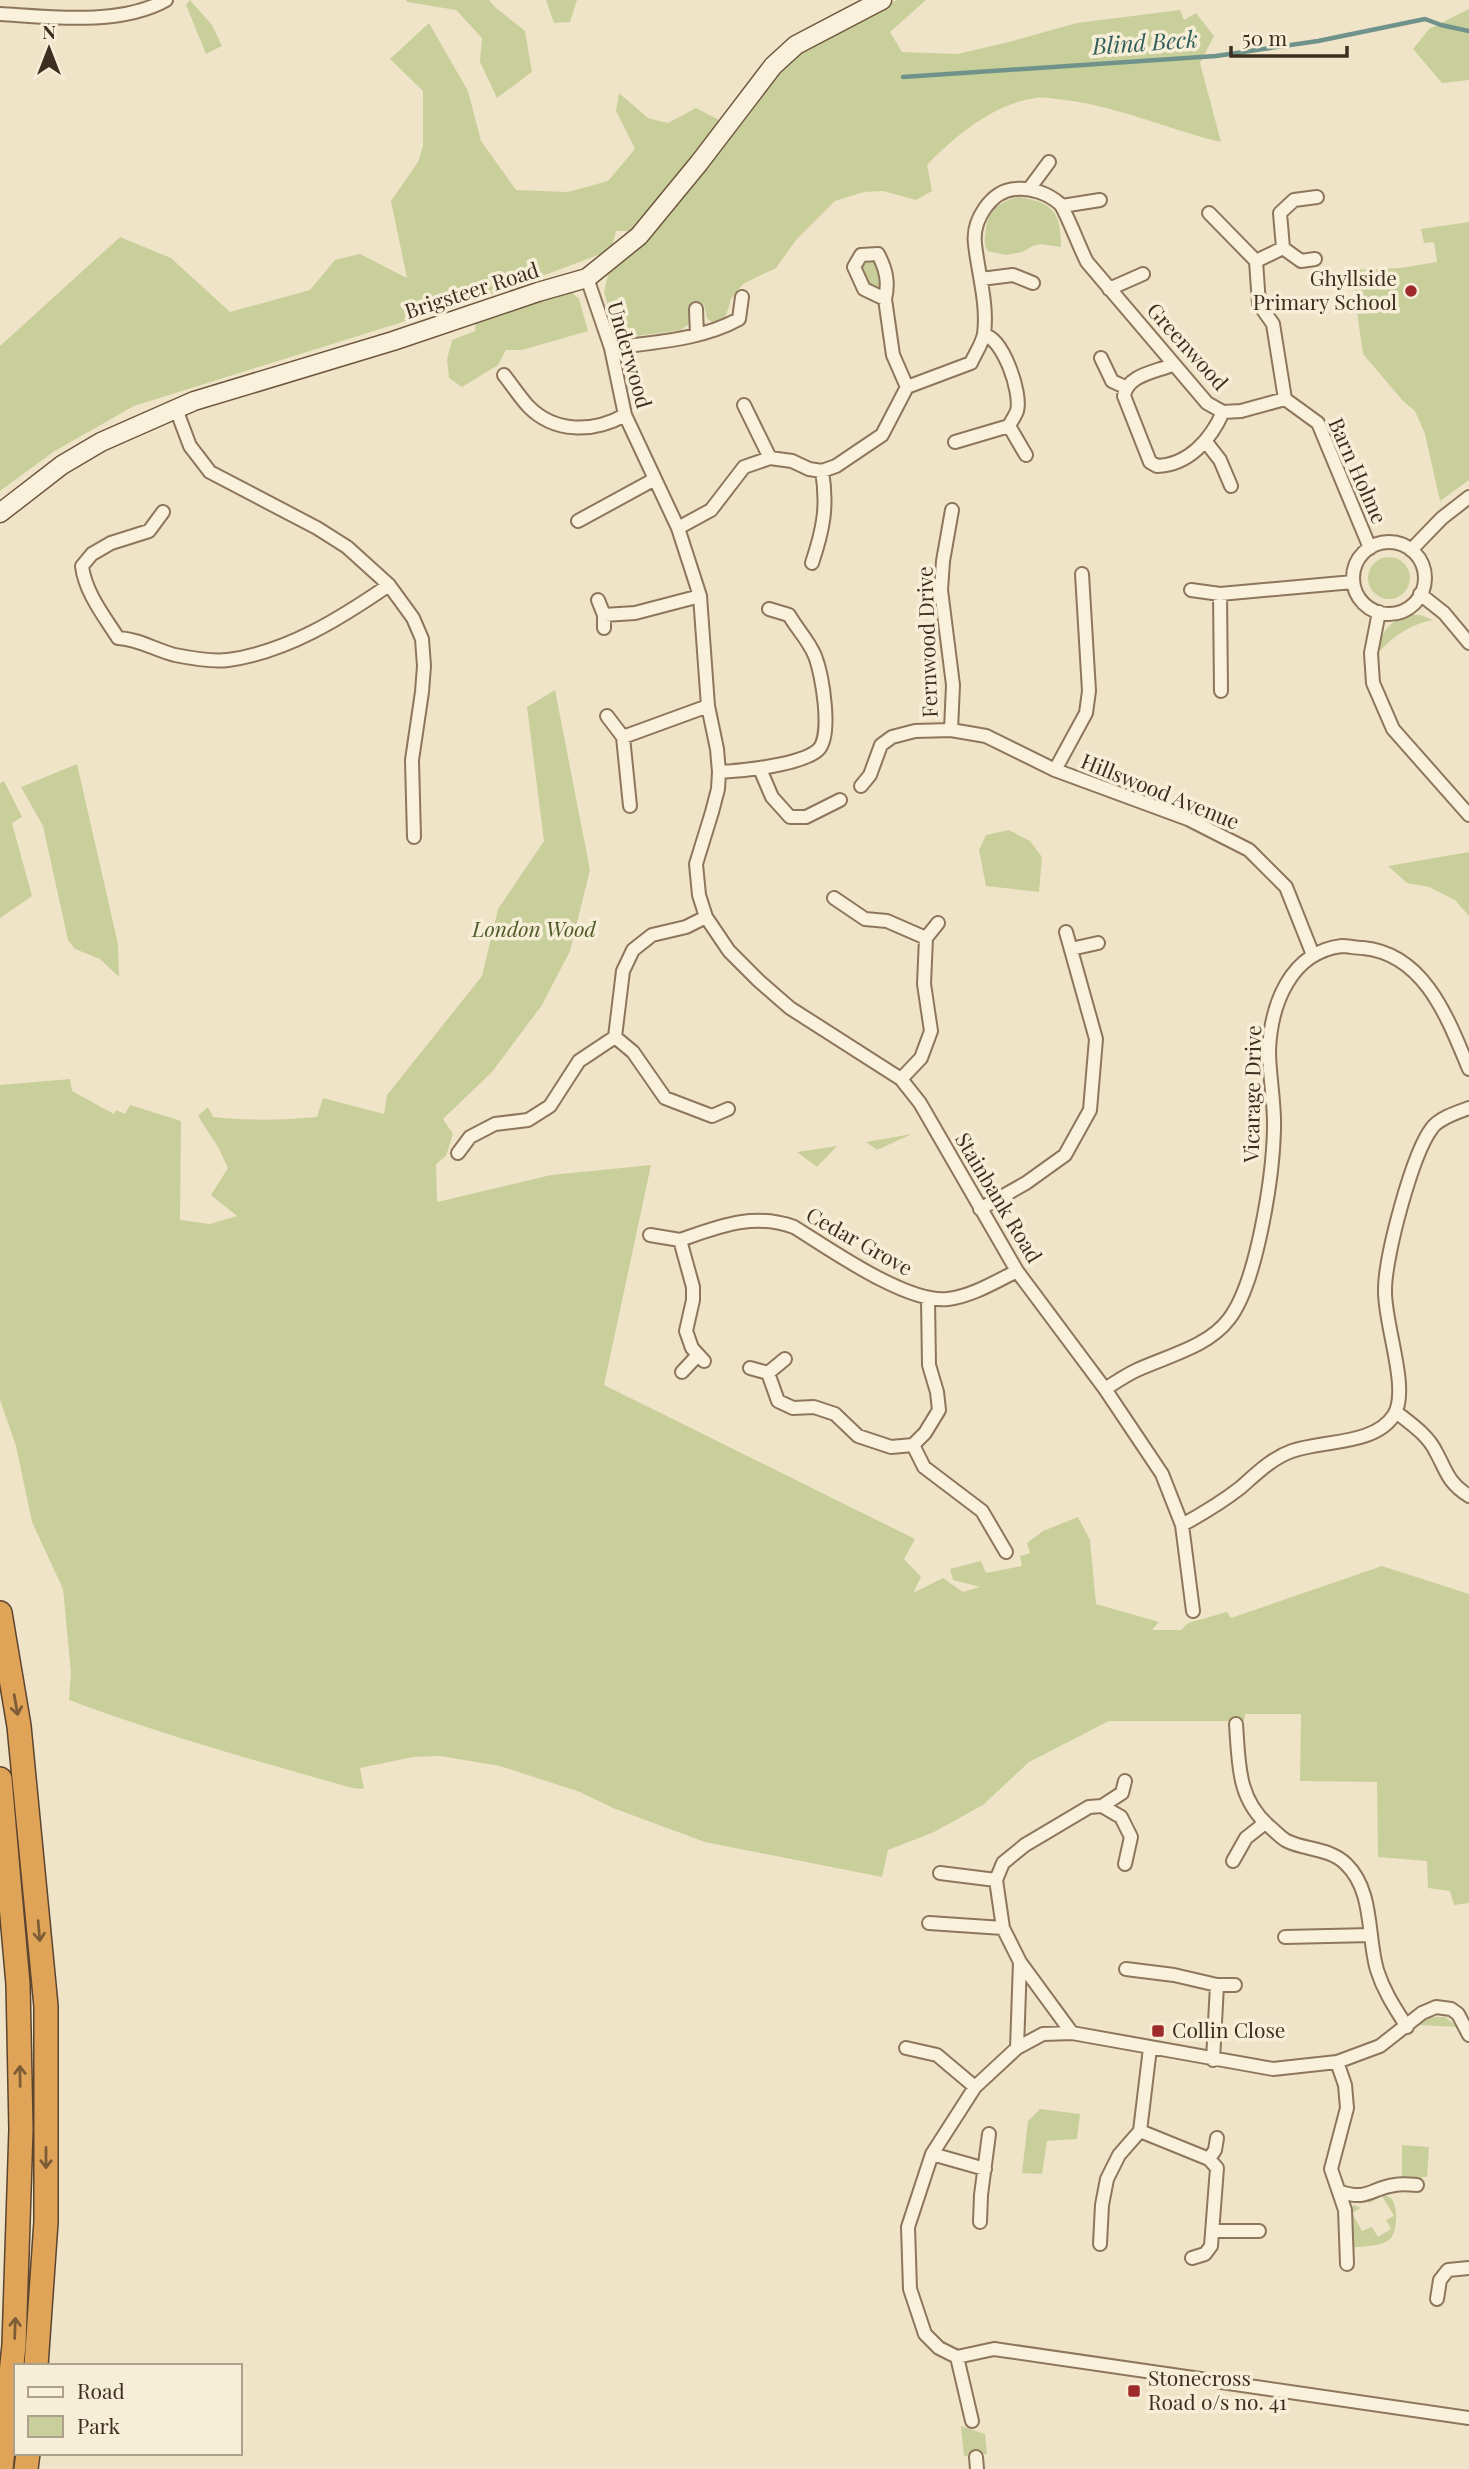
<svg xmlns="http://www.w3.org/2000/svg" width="1469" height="2469" font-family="'Playfair Display',serif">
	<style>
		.green { fill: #c9cf9b }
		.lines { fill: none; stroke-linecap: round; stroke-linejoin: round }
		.stream { stroke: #6f938a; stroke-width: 4.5 }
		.street-casing { stroke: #8d765c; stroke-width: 16 }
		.secondary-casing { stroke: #6f573f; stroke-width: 21 }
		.highway-casing { stroke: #5b4430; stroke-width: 26 }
		.street { stroke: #faf1dc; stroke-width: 12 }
		.secondary { stroke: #faf1dc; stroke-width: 18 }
		.highway { stroke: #e0a458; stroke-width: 23 }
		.oneway { stroke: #7e5d36 }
		.poi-dot { fill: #9e2a2b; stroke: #f7eed8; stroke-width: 2.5 }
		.labels { text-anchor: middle; stroke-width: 7; stroke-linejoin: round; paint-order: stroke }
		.poi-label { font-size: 21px; fill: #3d2e20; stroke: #f7eed8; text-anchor: start }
		.street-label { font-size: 21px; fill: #3d2e20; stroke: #f7eed8 }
		.park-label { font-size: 21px; font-style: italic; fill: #4d5a26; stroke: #f7eed8 }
		.water-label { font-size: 23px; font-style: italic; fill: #2f5d5a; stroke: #f7eed8 }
	</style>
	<rect width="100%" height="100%" fill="#f0e4c8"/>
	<path class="green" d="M190,0L212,25L222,46L206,54L186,5Z
		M406,0H489L496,8L525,31L532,72L497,98L480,62L482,38L456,10L407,2Z
		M546,0H577L570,22L554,23Z
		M897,0H926L890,32L902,52L957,54L1009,42L1077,23L1180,10L1184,20L1196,13L1214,36L1200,63L1221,142C1166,129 1113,104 1056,99C1049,98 1041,97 1035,98C993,105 956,135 927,165L932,191L916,200L883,191L864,192L835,201L796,240L776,268L743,284L731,299L725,319L714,324L707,318L704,305L691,307L689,324L681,330L636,336L614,326L604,292L609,271L619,261L646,241L706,168L780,72L803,52L829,35Z
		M1469,9V80L1442,83L1413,49L1429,29Z
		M429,23L468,91L481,141L516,190L568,192L608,181L635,149L616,111L619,93L648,118L668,123L696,108L721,121L636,231H616L611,250L508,289L134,406L53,452L0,491V346L120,237L171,258L230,312L310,290L335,260L360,254L407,278L391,201L418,162L423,146V91L390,59Z
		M1018,197C1052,202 1061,211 1061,247L1040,244L1033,246L1022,252L1006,255L988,251C983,243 985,237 986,228C989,209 1000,202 1018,197Z
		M1469,222V480L1440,501L1425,434L1415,411L1403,401L1363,354L1351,270L1400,268L1437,262L1434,242L1424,243L1421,229Z
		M867,260H873L878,267L884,287L880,292L867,281L861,266Z
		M567,288L579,299L588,331L522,350H506L498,365L462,387L449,378L447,359L452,340L475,331L476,318Z
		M1368 578a21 21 0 1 1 42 0a21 21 0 1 1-42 0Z
		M1413,615H1421L1433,620C1412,624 1394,635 1380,651C1379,630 1394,618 1413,615Z
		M555,690L590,870L570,951L542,1005L492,1072L443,1119L453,1134L446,1156L436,1164L437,1202L551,1175L651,1165L604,1385L915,1539L904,1559L921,1577L913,1593L943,1578L963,1592L980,1587L953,1580L950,1569L981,1561L986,1573L1022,1566L1020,1556L1030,1553L1027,1543L1043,1531L1078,1517L1090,1540L1096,1604L1159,1622L1152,1630H1181L1188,1623L1227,1612L1231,1618L1382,1566L1469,1594V1903L1454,1905L1450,1891L1428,1888L1427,1861L1378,1857L1377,1782L1300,1781L1301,1714H1245L1244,1721H1109L1029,1762L983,1805L934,1832L888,1850L882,1877L705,1842L613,1808L580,1792L500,1766L440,1756L413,1757L360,1768L364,1789L352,1788C257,1761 162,1735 69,1700L71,1673L63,1589L32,1522L16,1446L0,1400V1085L70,1079L72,1091L114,1114L116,1110L125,1114L130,1105L181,1121L180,1220L210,1224L237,1216L211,1195L228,1168L218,1147L198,1116L208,1107L213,1117C247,1121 283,1120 317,1117L323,1098L384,1114L387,1095L482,976L498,909L544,841L527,707Z
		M77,764L118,944L119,977L100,959L75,949L68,940L43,826L21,787Z
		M4,781L22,817L12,823L32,896L0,918V783Z
		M1009,830L1030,841L1042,857L1039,892L986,886L979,850L986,835Z
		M1469,852V916L1455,900L1429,887L1407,883L1388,866Z
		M912,1134L877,1150L866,1142Z
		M837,1146L817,1167L797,1152Z
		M1434,2017H1445L1458,2027L1419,2025L1425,2019Z
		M1040,2109L1080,2114L1077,2139L1047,2141L1042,2174L1022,2173L1028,2121Z
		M1402,2145L1429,2147L1427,2177L1402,2178Z
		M1378,2194C1384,2195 1390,2195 1393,2201C1398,2210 1397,2233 1390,2239C1381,2247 1362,2246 1350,2248L1351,2208L1354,2205L1361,2208L1352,2213L1362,2231L1372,2227L1378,2237L1391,2229L1386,2220L1394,2216L1382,2196L1369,2203L1368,2201Z
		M961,2426L985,2434L987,2454L964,2456Z"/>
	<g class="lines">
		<path class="stream" d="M903,77L1216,56L1318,41L1425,19L1441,25L1469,31"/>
		<g class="street-casing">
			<path id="street" d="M0,14C50,17 120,26 166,0
				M1029,189L1049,162
				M1062,206L1100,200
				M1209,213L1256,261L1259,304L1273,324L1285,399L1318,423L1370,548
				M1283,248L1280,213L1294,200L1317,197
				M1256,261L1283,248L1301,261L1315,259
				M587,278L611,348L625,415L678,528L700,596L708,706L717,749L719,772L718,789L712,812L696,864L699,895L706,917L729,951L759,981L790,1008L901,1079L920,1103L1017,1271L1105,1389L1162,1474L1182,1525L1193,1611
				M981,279L1013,275L1033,283
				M1109,289L1143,274
				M885,299C889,282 886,269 878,254L861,255L854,267L864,289L885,299L893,355L907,387
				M696,309L697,335
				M611,348C654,342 701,340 739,319L742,297
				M1101,358L1112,381L1125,387
				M1172,365C1155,372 1127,375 1124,396L1150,462L1157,466C1189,465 1211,439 1223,412
				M504,375C512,385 519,396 528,406C554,433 593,433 625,415
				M744,405L770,458
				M176,409L190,446L210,472L317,528L347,547L389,585L413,618L422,639L424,666L422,692L412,760L414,837
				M1009,426L1026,455
				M955,442L1009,426C1011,422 1015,416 1017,411C1022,393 1003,338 984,335
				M1206,442L1220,460L1231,486
				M163,512L149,531L111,543L92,554L82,566C85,592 104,616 118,638C139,639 155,650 175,655C190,658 213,662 228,660C287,652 341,618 389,585
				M578,521L655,479
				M678,528L711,510L744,467L770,458L792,461L809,469L822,471L836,466L882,435L907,387L971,363C975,354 982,344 984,334C988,304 978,273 975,244C972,220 991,191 1015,189C1031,187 1049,194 1060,204C1065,209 1081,251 1087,262L1207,403L1223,412L1241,411L1285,399
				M1353 578a36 36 0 1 1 72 0a36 36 0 1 1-72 0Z
				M1411,550L1442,518L1469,497
				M812,563C823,530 828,507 822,471
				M1191,590L1220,594L1353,582
				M1220,594L1221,691
				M1420,594L1444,613L1469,643
				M598,600L604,615V628
				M1379,612L1371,653L1373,683L1393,729L1469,815
				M604,615L635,613L700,596
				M607,716L623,737L630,806
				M951,730L953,685L941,590L943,561L952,510
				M623,737L708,706
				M760,769L772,797L790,817H806L840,800
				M1055,770L1086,713L1089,691L1082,574
				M719,772C742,771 801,765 818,750C833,736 822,674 815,656C809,641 797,629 789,615L769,609
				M861,786L870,775L881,745L892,737L915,731L951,730L986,736L1055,770L1188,819L1249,850L1286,887L1313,955
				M834,898L865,919L887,921L926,938L924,984L931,1031L921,1058L901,1079
				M926,938L938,923
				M1071,949L1098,943
				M615,1037L633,1052L665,1098L712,1116L728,1109
				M458,1153L470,1137L495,1124L528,1120L550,1106L579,1061L615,1037L623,971L633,950L652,935L686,927L706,917
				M980,1209L1026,1183L1065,1155L1090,1110L1096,1039L1066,932
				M650,1235L680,1240
				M704,1361L692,1348L686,1331L693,1300V1287L680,1240C718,1227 753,1212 794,1227C830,1249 907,1304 948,1299C972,1296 995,1282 1017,1271
				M750,1368L768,1373L778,1401L793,1408L814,1407L835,1414L858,1436L891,1447L913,1445L925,1433L939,1410L937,1392L929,1365L928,1299
				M682,1372L698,1355
				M768,1373L785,1359
				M1105,1389C1116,1382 1126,1375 1137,1370C1167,1356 1208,1347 1229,1319C1257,1283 1273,1176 1274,1129C1275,1103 1269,1076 1269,1050C1271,1005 1290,952 1342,946C1348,946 1356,948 1363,948C1425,954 1448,1019 1469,1069
				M1396,1412C1410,1423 1428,1435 1436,1452C1447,1472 1448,1483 1469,1496
				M913,1445L924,1467L982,1511L1006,1552
				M1182,1525C1202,1514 1222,1502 1240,1488C1256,1474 1272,1458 1292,1451C1324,1440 1375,1445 1394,1415C1410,1389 1384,1324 1385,1290C1385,1257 1412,1154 1432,1128C1439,1118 1458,1112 1469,1108
				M1236,1724C1239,1764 1237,1799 1270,1827C1275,1831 1281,1838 1287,1841C1305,1850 1330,1848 1346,1864C1374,1891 1367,1936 1377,1970C1384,1992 1395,2008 1407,2027
				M1102,1806L1122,1793L1125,1781
				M1233,1861L1246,1838L1265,1823
				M940,1873L996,1880
				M929,1923L1003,1928
				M1285,1937L1371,1935
				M1126,1969L1174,1975L1217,1985H1235
				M1072,2033L1020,1962L1003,1928L996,1880L1003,1863L1025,1845L1089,1807L1102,1806L1121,1817L1131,1837L1125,1864
				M906,2048L937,2055L975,2087
				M1017,2048L1020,1962
				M1213,2060L1217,1985
				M1337,2062L1345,2085L1347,2108L1331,2169L1345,2210L1347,2264
				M1140,2131L1209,2159L1217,2168L1211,2246L1205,2254L1192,2258
				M932,2154L985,2169
				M1209,2159L1215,2150L1217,2138
				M1341,2192C1368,2201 1371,2188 1395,2185C1402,2183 1410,2185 1417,2185
				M980,2222L981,2195L989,2134
				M1213,2231H1259
				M1100,2244L1102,2205L1107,2179L1119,2155L1140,2131L1150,2048
				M1437,2299L1440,2280L1448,2270L1469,2268
				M957,2357L994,2349L1469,2418
				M972,2421L957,2357L939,2348L925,2334L910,2289L908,2227L932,2154L975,2087L1017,2048L1043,2034L1072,2033L1273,2069L1337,2062L1380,2046L1422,2013L1436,2007L1451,2009L1458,2014L1469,2035
				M976,2457L977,2469"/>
		</g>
		<g class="secondary-casing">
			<path id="secondary" d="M0,513L62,465L101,442L194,401L393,341L538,292L587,278L639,236L699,163L773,66L796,45L882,0"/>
		</g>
		<g class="highway-casing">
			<path id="highway" d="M0,1613L19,1726L46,2006V2222L36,2366
				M0,1779L18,1984L21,2129L14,2345L1,2469
				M26,2469L28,2453"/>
		</g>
		<use href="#street" class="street"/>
		<use href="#secondary" class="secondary"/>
		<use href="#highway" class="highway"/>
	</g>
	<defs><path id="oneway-shaft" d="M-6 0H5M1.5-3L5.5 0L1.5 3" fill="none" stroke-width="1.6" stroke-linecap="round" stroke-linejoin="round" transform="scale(1.75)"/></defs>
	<g class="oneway">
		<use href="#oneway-shaft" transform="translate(16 1705) rotate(80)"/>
		<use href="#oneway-shaft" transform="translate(39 1931) rotate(85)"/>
		<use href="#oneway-shaft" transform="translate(20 2076) rotate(-91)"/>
		<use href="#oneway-shaft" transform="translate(46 2158) rotate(90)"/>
		<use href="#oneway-shaft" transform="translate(15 2328) rotate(-88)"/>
	</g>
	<g class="poi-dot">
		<circle cx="1411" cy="291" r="7"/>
		<rect x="1151" y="2024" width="14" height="14" rx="3.5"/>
		<rect x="1127" y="2384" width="14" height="14" rx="3.5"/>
	</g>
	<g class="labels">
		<g class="poi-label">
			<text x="1397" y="286" text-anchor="end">Ghyllside<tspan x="1397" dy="24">Primary School</tspan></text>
			<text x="1172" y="2038">Collin Close</text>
			<text x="1148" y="2386">Stonecross<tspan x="1148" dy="24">Road o/s no. 41</tspan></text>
		</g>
		<g class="street-label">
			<text transform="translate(472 291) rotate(-18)" y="7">Brigsteer Road</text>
			<text transform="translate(1187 347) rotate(48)" y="7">Greenwood</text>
			<text transform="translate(629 355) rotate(74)" y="7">Underwood</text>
			<text transform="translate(1357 471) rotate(66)" y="7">Barn Holme</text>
			<text transform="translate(928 642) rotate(-92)" y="7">Fernwood Drive</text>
			<text transform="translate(1160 792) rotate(22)" y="7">Hillswood Avenue</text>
			<text transform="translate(1253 1094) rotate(-89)" y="7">Vicarage Drive</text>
			<text transform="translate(998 1198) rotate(59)" y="7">Stainbank Road</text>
			<text transform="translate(859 1242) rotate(29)" y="7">Cedar Grove</text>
		</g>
		<g class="park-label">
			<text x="534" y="937">London Wood</text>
		</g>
		<g class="water-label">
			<text transform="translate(1145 43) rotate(-4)" y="8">Blind Beck</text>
		</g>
	</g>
	<rect x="14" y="2364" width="228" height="91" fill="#f7eed8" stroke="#ada18e" stroke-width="2"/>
	<rect x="28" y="2387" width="35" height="10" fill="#faf1dc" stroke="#ada18e" stroke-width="2"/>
	<text x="77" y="2399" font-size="21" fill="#3d2e20">Road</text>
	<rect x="28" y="2416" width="35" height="21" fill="#c9cf9b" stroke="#ada18e" stroke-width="2"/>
	<text x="77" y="2434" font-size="21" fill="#3d2e20">Park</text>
	<g transform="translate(49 49)" stroke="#f7eed8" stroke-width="5" paint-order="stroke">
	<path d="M0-5L12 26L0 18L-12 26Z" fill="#3d2e20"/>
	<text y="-10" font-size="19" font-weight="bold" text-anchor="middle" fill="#3d2e20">N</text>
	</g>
	<path d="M1231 46v10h116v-10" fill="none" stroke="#3d2e20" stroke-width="3.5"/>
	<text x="1242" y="46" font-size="21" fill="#3d2e20" stroke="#f7eed8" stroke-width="5" paint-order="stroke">50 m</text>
</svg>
